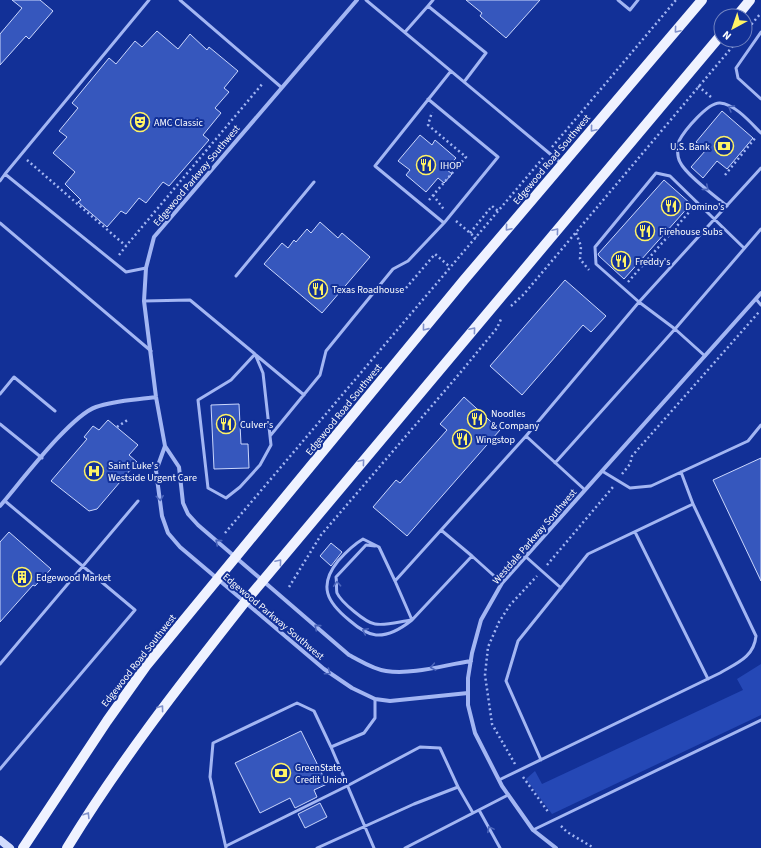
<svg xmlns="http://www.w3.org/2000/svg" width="761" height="848" font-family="'Source Sans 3',sans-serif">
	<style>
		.green { fill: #2548b6 }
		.building { fill: #3657bd; stroke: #cbd7fd }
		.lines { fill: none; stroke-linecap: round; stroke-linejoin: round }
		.path { stroke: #a3b6f3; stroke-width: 2.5; stroke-dasharray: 2 3; stroke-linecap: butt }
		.service { stroke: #a3b6f3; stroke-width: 3 }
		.minor { stroke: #a3b6f3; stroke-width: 4 }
		.secondary { stroke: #d2dcfd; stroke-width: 8 }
		.primary { stroke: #eff2ff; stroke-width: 10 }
		.oneway { stroke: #8091cb }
		.oneway2 { stroke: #4c66bc }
		.labels { text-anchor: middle; stroke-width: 4; stroke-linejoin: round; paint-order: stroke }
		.poi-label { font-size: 10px; fill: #fff; stroke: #123097; text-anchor: start }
		.street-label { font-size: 10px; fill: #fff; stroke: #123097 }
	</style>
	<rect width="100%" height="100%" fill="#123097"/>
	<path class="green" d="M761,664V715L552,814L526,779L535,771L542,784L743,690L737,679Z"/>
	<path class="building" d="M12,0H40L53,11L29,39L26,36L0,65V34L22,8Z
		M466,0H540L506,38L480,16L482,13Z
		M157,31L178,49L190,34L207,50L209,47L238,71L224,88L229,92L215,108L221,113L203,135L209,140L169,186L163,182L146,203L139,198L126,214L121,211L107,227L78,202L81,200L65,184L75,172L53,153L67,137L59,131L78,108L72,103L109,58L116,64L135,41L142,47Z
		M722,111L753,138L727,169L717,161L703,178L691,167L706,150L696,142Z
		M420,135L432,145L435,140L456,158L446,169L452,174L444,183L438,178L426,192L406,175L410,170L398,161Z
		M664,180L691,204L624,279L599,256L598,254Z
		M320,222L338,238L342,233L370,257L322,313L264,264L282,243L288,248L294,240L296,242L307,229L311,233Z
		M565,280L606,316L591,332L583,325L522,395L490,366Z
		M464,397L500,430L407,536L373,507L396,480L400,483L447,430L440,424Z
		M239,404L241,444H248L249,468L214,469L211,405Z
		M108,420L138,445L129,455L137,462L97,509L89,511L51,481L87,439L84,437L93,426L99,430Z
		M761,458V581L713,480Z
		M9,532L51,569L35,586L33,585L0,622V542Z
		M331,543L342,552L331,566L320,556Z
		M301,731L327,784L314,790L317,797L295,808L290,798L260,813L235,763Z
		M320,803L327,817L305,828L298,814Z"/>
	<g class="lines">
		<path class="path" d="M745,32L761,13
			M698,86L711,97
			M552,147L676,0
			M27,160L126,246L263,83
			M725,175L756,137
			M433,195L445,211
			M429,200L466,157L428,125L432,112
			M456,221L476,238
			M470,233L492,206L498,211
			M576,233L581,246L580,259L589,270
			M119,255L126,246
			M628,282L691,210
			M406,288L435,254L450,267
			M511,306L524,294L738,40
			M117,427L129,419
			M622,474L630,464L632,456L759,312
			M225,533L543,158
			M547,565L613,487
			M289,587L321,535L460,373L497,328L502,317
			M515,764L492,724L485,675L488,647L499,622L510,605L537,576
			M523,777L549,813
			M561,826L567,832L594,848"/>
		<path class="service" d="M180,0L281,87
			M366,0L561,163
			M618,0L630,10L638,0
			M428,6L433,0
			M405,32L428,6L486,53L464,82
			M761,32L736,68L738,78L761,99
			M428,99L498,157L444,223L375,166L451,71
			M0,181L5,174
			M727,206C715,196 686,175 680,162C677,157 677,147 679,141C684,131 708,102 720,103C735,104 751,123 761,133
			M0,223L151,351
			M146,268L126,272L5,174L149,0
			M236,276L314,182
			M756,299L761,305
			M144,301L190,300L255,354L231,380L198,400L208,488L226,498L240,487L260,465L271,445L263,373L255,354
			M256,355L304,395
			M705,356L675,329L761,229
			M0,394L14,377L55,411
			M0,424L42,458
			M270,436L320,375L326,351L352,319L393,269L408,261L444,223
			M526,436L639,302L596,264L595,247L656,173L670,176L744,248
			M555,463L675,329L639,302L761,168
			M602,471L630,488L651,486L748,441L761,425
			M681,472L693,504
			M441,530L472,556L412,620L395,581L526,436L585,490
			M635,532L708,679
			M375,546L366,545L336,577C337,582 336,589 337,593C341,602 366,623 375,624C387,626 401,621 412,620
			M472,556L502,583
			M525,556L561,588
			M395,581L379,547L363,539C353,545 346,552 338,561C318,586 327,602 349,620C357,627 366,634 376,635C390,636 402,628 412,620
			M0,664L138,501
			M331,747L374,848
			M0,769L135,610L5,501
			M499,780L720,673C737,663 754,657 756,636L693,504L588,554L518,641L506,681L541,760
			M479,810L500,848
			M533,830L761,720
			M226,846L347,786L420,747L440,748L458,787
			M226,848L210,777L213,743L297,703L314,711L331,747L364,733L375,718V699
			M317,848L414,804L458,787L473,813
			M405,848L508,795"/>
		<path class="minor" d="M357,0L154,237L146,268L144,301L156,397L165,446L179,467L183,503L188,514L198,525L349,655C361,661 372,669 386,671C413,675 444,665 471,661
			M165,446L156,471L162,516L168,533L180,547L324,669L352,688L375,699L390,701L468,693
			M0,506C20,483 70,416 96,407C115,400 136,400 156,397
			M556,848L533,830L502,786L475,733L468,705V678L472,653L481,620L502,583L761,293"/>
		<path class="secondary" d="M0,840L10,848"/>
		<path class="primary" d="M737,16L750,0
			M23,848L107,721L146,666L464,280L702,0
			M67,848C120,761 182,682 245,602L721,35"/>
	</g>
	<defs><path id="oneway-chevron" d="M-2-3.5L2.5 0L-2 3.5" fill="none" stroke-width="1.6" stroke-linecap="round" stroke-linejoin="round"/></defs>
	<g class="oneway">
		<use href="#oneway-chevron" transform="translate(677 30) rotate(130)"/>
		<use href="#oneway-chevron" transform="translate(593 129) rotate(130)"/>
		<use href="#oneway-chevron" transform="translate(508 228) rotate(130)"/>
		<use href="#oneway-chevron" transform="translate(556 231) rotate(-50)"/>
		<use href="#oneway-chevron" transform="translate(425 328) rotate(129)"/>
		<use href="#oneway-chevron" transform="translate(473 330) rotate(-50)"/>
		<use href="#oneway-chevron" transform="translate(362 462) rotate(-50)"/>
		<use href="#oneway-chevron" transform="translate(279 562) rotate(-50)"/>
		<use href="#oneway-chevron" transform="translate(161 708) rotate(-53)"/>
		<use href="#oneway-chevron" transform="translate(87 815) rotate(-58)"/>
	</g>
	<g class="oneway2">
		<use href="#oneway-chevron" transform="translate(731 108) rotate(-149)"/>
		<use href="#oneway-chevron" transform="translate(706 188) rotate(41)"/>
		<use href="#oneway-chevron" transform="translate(160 498) rotate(83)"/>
		<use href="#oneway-chevron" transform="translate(218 542) rotate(-140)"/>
		<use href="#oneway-chevron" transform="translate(337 584) rotate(-93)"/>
		<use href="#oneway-chevron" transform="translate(317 627) rotate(-139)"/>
		<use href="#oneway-chevron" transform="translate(365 631) rotate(-154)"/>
		<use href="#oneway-chevron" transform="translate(433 667) rotate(170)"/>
		<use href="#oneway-chevron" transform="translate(328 672) rotate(35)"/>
		<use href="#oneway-chevron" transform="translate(490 829) rotate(-118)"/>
	</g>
	<defs>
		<g id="theatre-ring" transform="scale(1)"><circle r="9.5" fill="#123097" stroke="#fff365" stroke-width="1.5"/><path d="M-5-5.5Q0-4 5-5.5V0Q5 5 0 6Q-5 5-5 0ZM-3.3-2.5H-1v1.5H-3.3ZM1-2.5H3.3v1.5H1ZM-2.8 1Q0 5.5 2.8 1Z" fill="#fff365"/></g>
		<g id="bank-ring" transform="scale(1)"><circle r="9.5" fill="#123097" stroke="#fff365" stroke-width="1.5"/><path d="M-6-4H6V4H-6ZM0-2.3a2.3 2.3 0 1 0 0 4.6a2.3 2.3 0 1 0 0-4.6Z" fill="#fff365"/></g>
		<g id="restaurant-ring" transform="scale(1)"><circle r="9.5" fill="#123097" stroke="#fff365" stroke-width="1.5"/><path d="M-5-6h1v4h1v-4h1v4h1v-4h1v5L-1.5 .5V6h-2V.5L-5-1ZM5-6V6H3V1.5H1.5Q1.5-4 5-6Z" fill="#fff365"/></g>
		<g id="hospital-ring" transform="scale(1)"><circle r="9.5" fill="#123097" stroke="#fff365" stroke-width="1.5"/><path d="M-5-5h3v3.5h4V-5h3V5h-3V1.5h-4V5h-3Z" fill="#fff365"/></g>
		<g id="building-ring" transform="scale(1)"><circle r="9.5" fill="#123097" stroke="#fff365" stroke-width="1.5"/><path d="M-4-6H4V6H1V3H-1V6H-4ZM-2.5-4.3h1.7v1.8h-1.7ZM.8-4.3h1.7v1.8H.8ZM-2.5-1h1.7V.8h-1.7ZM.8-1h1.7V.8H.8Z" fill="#fff365"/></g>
	</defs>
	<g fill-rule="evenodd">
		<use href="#theatre-ring" x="140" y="122"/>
		<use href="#bank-ring" x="724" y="146"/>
		<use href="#restaurant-ring" x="426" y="165"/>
		<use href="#restaurant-ring" x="671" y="206"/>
		<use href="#restaurant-ring" x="645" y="231"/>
		<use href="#restaurant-ring" x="621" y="261"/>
		<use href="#restaurant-ring" x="318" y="289"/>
		<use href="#restaurant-ring" x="477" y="419"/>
		<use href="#restaurant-ring" x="226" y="424"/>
		<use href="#restaurant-ring" x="462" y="439"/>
		<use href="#hospital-ring" x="94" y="471"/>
		<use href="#building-ring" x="22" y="577"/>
		<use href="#bank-ring" x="281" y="773"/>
	</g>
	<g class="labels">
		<g class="poi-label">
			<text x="154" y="126">AMC Classic</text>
			<text x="710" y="150" text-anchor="end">U.S. Bank</text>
			<text x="440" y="169">IHOP</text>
			<text x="685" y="210">Domino's</text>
			<text x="659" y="235">Firehouse Subs</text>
			<text x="635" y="265">Freddy's</text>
			<text x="332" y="293">Texas Roadhouse</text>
			<text x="491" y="417">Noodles<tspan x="491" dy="12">&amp; Company</tspan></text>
			<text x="240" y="428">Culver's</text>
			<text x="476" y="443">Wingstop</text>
			<text x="108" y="469">Saint Luke's<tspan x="108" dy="12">Westside Urgent Care</tspan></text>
			<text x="36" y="581">Edgewood Market</text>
			<text x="295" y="771">GreenState<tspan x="295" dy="12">Credit Union</tspan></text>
		</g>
		<g class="street-label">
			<text transform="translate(551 159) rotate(-50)" y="4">Edgewood Road Southwest</text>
			<text transform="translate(196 175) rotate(-50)" y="4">Edgewood Parkway Southwest</text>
			<text transform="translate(343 409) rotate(-51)" y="4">Edgewood Road Southwest</text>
			<text transform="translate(534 536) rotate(-49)" y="4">Westdale Parkway Southwest</text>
			<text transform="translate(274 616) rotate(40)" y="4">Edgewood Parkway Southwest</text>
			<text transform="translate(138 660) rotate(-52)" y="4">Edgewood Road Southwest</text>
		</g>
	</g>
	<g transform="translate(733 28) rotate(220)"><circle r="19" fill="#123097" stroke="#7183c1"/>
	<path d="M0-3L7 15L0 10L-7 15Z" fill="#fff365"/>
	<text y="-6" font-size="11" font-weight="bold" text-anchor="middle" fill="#ffffff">N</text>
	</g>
</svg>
